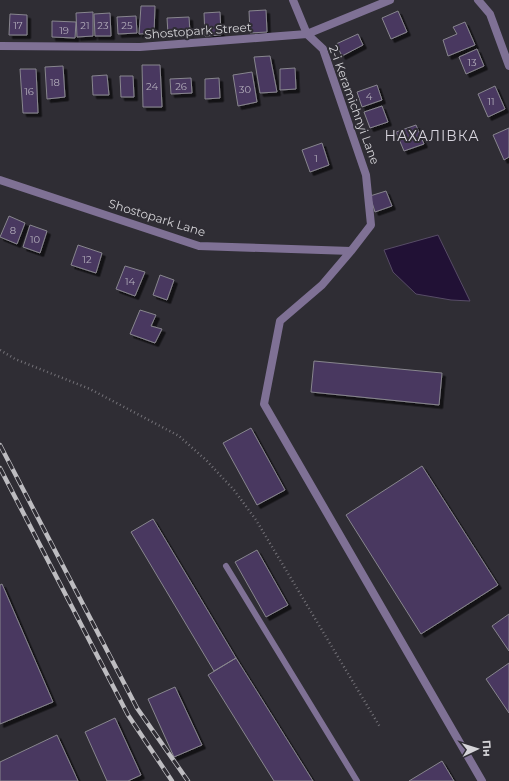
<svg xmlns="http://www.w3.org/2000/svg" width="509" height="781" font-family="Montserrat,sans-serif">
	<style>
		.water { fill: #211135; stroke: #574c66 }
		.building { fill: #483860; stroke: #88868e; filter: url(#shadow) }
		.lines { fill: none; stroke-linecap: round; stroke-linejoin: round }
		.path { stroke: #747278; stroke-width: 2.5; stroke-dasharray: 1 3; stroke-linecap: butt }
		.lane { stroke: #7f7195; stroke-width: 6 }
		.street { stroke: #7f7195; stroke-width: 8 }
		.rail-casing { stroke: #bdbcc0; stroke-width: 4.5 }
		.rail { stroke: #2f2d34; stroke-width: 3; stroke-dasharray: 9; stroke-linecap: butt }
		.labels { text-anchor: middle; stroke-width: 4; stroke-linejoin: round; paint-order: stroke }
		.number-label { font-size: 10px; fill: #b2adba }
		.street-label { font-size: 12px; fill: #d5d4d8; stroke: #2f2d34 }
		.quarter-label { font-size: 14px; letter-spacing: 1px; fill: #d8d5de; stroke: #2f2d34 }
	</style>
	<defs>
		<filter id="shadow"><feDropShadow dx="3.5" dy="3.5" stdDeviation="0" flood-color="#0009"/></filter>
	</defs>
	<rect width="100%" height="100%" fill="#2f2d34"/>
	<path class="water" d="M438,235L470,301L451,300L416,294L393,272L384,250Z"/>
	<path class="building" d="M141,6H155L154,33L139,34Z
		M266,10L267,32L250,33L249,11Z
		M398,11L407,32L391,39L382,18Z
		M93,12V36L77,37L76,13Z
		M220,12L221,35L205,36L204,13Z
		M110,13L111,36H95L94,14Z
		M10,14L27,15V35H9Z
		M136,16L137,33L118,34L117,17Z
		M189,17L190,33L168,34L167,18Z
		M52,21L76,22L75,38L52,37Z
		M465,22L475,45L448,56L443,40L457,34L453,27Z
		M358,34L363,45L342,56L336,44Z
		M477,49L484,66L466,74L459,57Z
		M270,56L277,92L260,93L254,57Z
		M142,65H160L162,107H143Z
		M63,66L65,97L47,99L45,67Z
		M295,68L296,89L280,90V69Z
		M20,69H36L38,113H23Z
		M252,72L257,102L238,106L233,75Z
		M107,75L109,95H93L92,76Z
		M120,76H133L134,97H121Z
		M191,78L192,93L171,94L170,79Z
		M219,78L220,98L205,99V79Z
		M377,85L382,100L362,107L357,92Z
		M495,86L505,109L488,117L478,94Z
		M382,106L388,122L370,128L364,112Z
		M416,125L424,144L404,151L396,132Z
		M509,128V157L504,160L493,135Z
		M322,143L329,165L310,172L302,150Z
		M386,191L392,206L375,212L370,196Z
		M9,216L25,223L17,244L0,237Z
		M30,225L47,231L40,253L23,247Z
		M78,245L102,253L96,273L71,265Z
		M125,266L145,272L135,296L116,289Z
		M160,275L174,280L167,300L153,295Z
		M140,310L156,315L151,326L162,329L155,343L130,334Z
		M314,361L442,373L439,405L311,392Z
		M251,428L285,490L257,505L223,443Z
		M422,466L498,585L421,634L346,515Z
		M153,519L236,658L214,671L131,532Z
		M257,550L288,605L266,617L235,562Z
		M2,584L53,702L0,724V585Z
		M509,614V651L492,626Z
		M236,658L313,781H274L208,675Z
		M509,663V713L486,679Z
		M175,687L202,745L174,757L148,699Z
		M115,718L141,775L128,781H107L85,732Z
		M57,735L78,781H0V762Z
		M442,761L454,781H409Z"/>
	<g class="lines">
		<path class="path" d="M0,350L15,359L90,389L179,436L206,460L234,490L256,520L380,727"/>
		<path class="lane" d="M226,566L357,781"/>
		<path class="street" d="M478,0L490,14L509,66
			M0,46L140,47L307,34L390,0
			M0,180L199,246L351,251L371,225L366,175L323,49L307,34L293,0
			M351,251L322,285L280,321L264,404L482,781"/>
		<g class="rail-casing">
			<path id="rail" d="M0,445L137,708L188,781
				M0,468L128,715L172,781"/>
		</g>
		<use href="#rail" class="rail"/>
	</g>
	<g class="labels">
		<g class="number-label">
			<text x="18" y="29">17</text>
			<text x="85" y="29">21</text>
			<text x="103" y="29">23</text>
			<text x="127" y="29">25</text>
			<text x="64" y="34">19</text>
			<text x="472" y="66">13</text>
			<text x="55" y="86">18</text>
			<text x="152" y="90">24</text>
			<text x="181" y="90">26</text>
			<text x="245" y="93">30</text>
			<text x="29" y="95">16</text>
			<text x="369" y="100">4</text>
			<text x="491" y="105">11</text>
			<text x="316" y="162">1</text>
			<text x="13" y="234">8</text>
			<text x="35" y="243">10</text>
			<text x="87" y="263">12</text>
			<text x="130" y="285">14</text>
		</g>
		<g class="street-label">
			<text transform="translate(198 31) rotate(-4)" y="4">Shostopark Street</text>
			<text transform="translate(354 105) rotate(70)" y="4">2-i Keramichnyi Lane</text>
			<text transform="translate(157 218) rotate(17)" y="4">Shostopark Lane</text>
		</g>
		<g class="quarter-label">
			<text x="432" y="141">НАХАЛІВКА</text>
		</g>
	</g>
	<g transform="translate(477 749) rotate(86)" stroke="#2f2d34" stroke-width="3" paint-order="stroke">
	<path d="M0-3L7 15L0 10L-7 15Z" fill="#d5d4d8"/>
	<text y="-6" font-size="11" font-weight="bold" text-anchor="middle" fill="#d5d4d8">Пн</text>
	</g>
</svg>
